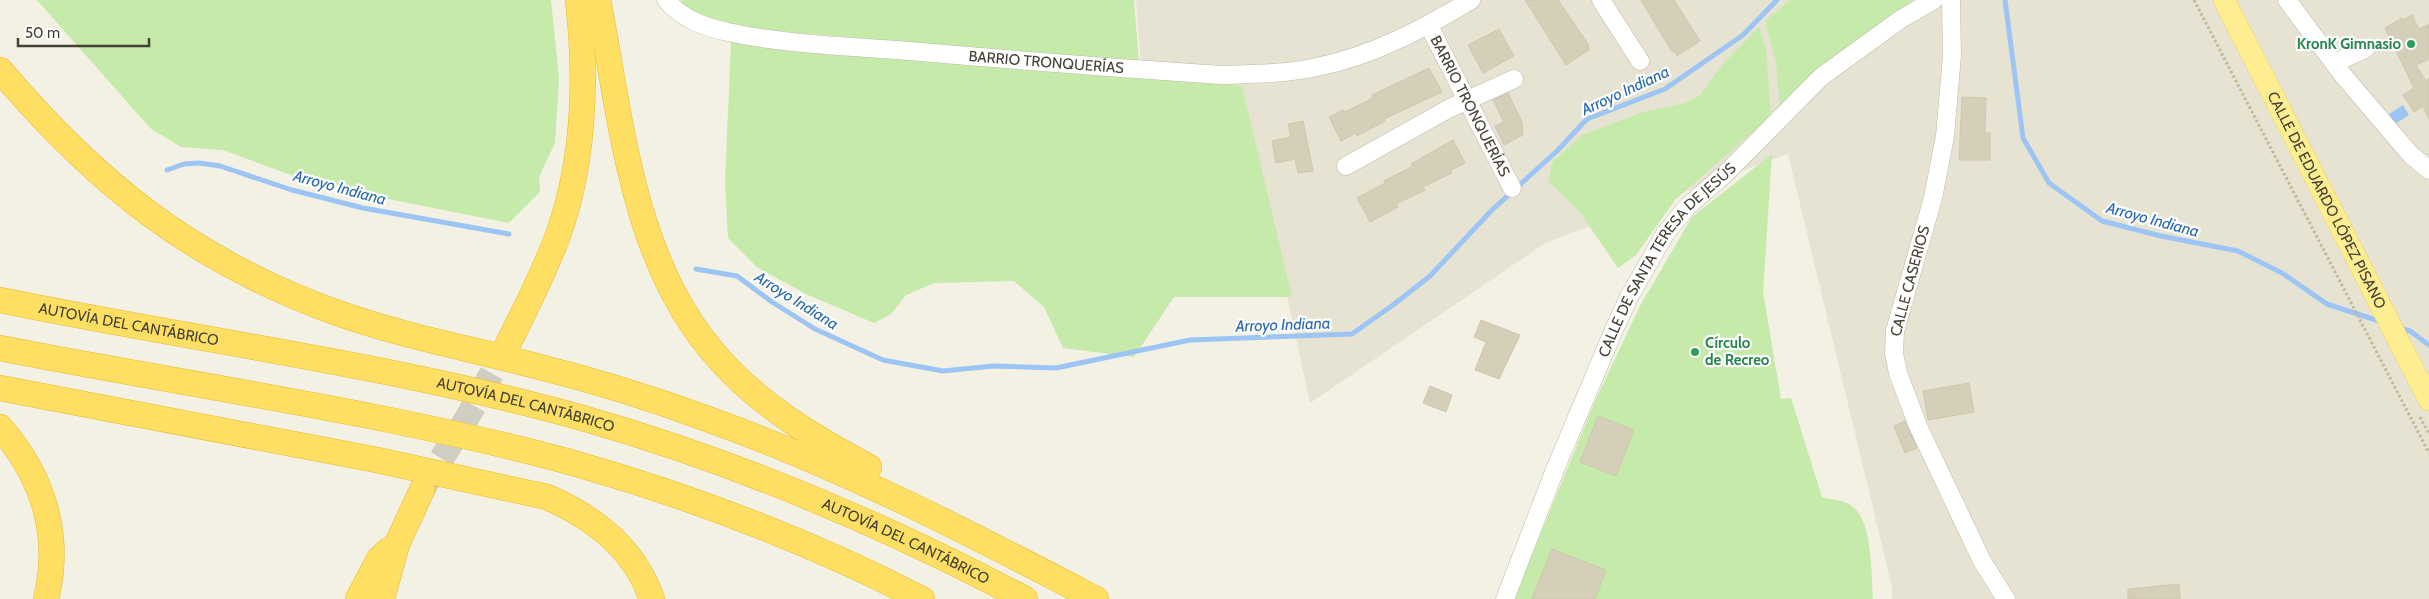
<svg xmlns="http://www.w3.org/2000/svg" width="2429" height="599" font-family="Cabin,sans-serif">
	<style>
		.residential { fill: #e7e3d2 }
		.green { fill: #c5eaaa }
		.water { fill: #9cc5f4 }
		.lines { fill: none; stroke-linecap: round; stroke-linejoin: round }
		.stream { stroke: #9cc5f4; stroke-width: 5 }
		.building { fill: #d5ceb9; stroke: #d0c7ac }
		.highway-tunnel { stroke: #d0cdc1; stroke-width: 25; stroke-dasharray: 25 12; stroke-linecap: butt }
		.minor-casing { stroke: #bfbaa6; stroke-width: 19 }
		.major-casing { stroke: #ead15b; stroke-width: 22 }
		.highway-casing { stroke: #e6b92b; stroke-width: 26 }
		.path { stroke: #c2b896; stroke-width: 3; stroke-dasharray: 2.5 2.5; stroke-linecap: butt }
		.minor { stroke: #fff; stroke-width: 18 }
		.major { stroke: #ffee91; stroke-width: 21 }
		.highway { stroke: #ffdf63; stroke-width: 25 }
		.leisure-dot { fill: #2e9e5b; stroke: #fff; stroke-width: 2 }
		.labels { text-anchor: middle; stroke-width: 4.5; stroke-linejoin: round; paint-order: stroke }
		.leisure-label { font-size: 15px; font-weight: bold; fill: #27864d; stroke: #fff; text-anchor: end }
		.street-label { font-size: 15px; fill: #454134; stroke: #fff }
		.water-label { font-size: 16px; font-style: italic; fill: #2768b7; stroke: #fff }
	</style>
	<rect width="100%" height="100%" fill="#f3f0e4"/>
	<path class="residential" d="M1136,0H2429V599H1892V587L1788,154L1547,242L1310,403L1242,86L1142,78Z"/>
	<path class="green" d="M37,0H551L559,78L555,143L539,177L540,192L509,223L383,198L326,182L302,179L223,150L181,147L150,128Z
		M681,0H1134L1139,62L737,28L687,11Z
		M1790,0H1913L1780,110L1776,62L1765,21Z
		M1759,27L1766,49L1771,116L1675,200L1636,255L1618,268L1579,211L1548,181L1553,161L1582,135L1643,112L1686,103L1700,95L1723,64Z
		M731,42L968,64L1242,86L1292,297H1174L1134,357L1063,348L1044,307L1014,281L934,283L906,295L891,314L874,323L808,295L758,268L728,238L725,183Z
		M1772,154L1763,292L1781,399L1791,398L1822,497C1831,500 1844,500 1852,506C1873,521 1871,574 1873,599H1514L1595,401L1640,306L1692,217Z"/>
	<path class="water" d="M2403,105L2409,115L2395,124L2389,114Z"/>
	<g class="lines">
		<path class="stream" d="M2005,0L2023,138L2049,183L2102,221L2161,236L2238,251L2282,273L2327,304L2382,322
			M167,170L184,164L199,163L220,166L292,190L363,208L509,234
			M696,269L737,276L772,302L815,329L883,360L943,371L993,366L1056,368L1190,340L1352,334L1393,305L1430,276L1492,210L1557,151L1587,119L1665,89L1743,35L1777,0
			M2400,328L2410,331L2429,345"/>
	</g>
	<path class="building" d="M1525,0H1558L1588,44L1589,50L1566,65Z
		M1641,0H1674L1700,41L1677,56L1674,51L1672,52Z
		M2412,15L2419,29L2429,24V59L2416,65L2426,81L2429,78V119L2423,106L2414,112L2403,95L2414,88L2385,28L2402,18L2403,20Z
		M1499,29L1514,56L1483,73L1468,45Z
		M1429,68L1442,92L1384,119L1385,121L1357,136L1356,133L1341,141L1329,117L1343,110L1345,112L1373,98L1372,95Z
		M1508,93L1522,122L1523,135L1504,145L1495,126L1504,122L1493,100Z
		M1962,97L1986,98L1985,133H1990V160H1959Z
		M1303,121L1313,171L1298,173L1295,159L1276,163L1272,141L1291,137L1288,124Z
		M1453,140L1465,163L1450,171L1452,173L1423,187L1425,190L1396,204L1398,207L1370,222L1357,198L1385,183L1384,181L1413,166L1411,164Z
		M1481,320L1520,335L1499,379L1475,370L1486,342L1474,337Z
		M1969,383L1974,412L1928,420L1923,391Z
		M1430,386L1452,395L1446,412L1423,403Z
		M1598,416L1634,430L1616,476L1580,462Z
		M1905,421L1917,448L1905,453L1894,426Z
		M1552,549L1606,570L1595,599H1532Z
		M2179,584L2180,599H2128V589Z"/>
	<g class="lines">
		<path class="highway-tunnel" d="M422,490L467,418L507,346"/>
		<g class="minor-casing">
			<g id="minor">
				<path id="s1" d="M666,0C682,19 704,27 728,32C787,45 849,46 909,51C1013,60 1117,68 1221,75C1253,74 1285,74 1317,67C1372,56 1423,29 1471,0"/>
				<path d="M1601,0L1640,61"/>
				<path d="M1951,0L1952,55L1945,136L1933,198L1895,331L1894,353L1898,373L1918,426L1982,561L2006,599"/>
				<path d="M2287,0L2342,74L2410,154L2429,170"/>
				<path id="s2" d="M1429,26L1512,188"/>
				<path d="M2334,63L2365,49"/>
				<path d="M1346,166L1450,108L1514,79"/>
				<path id="s3" d="M1505,599L1556,467L1613,332L1629,297L1665,234L1688,206L1726,173L1821,77L1901,19L1934,0"/>
			</g>
		</g>
		<g class="major-casing">
			<g id="major">
				<path id="s4" d="M2224,0L2429,400"/>
			</g>
		</g>
		<g class="highway-casing">
			<g id="highway">
				<path d="M598,0C622,122 632,264 720,360C762,407 815,438 869,467"/>
				<path d="M0,70C97,184 191,259 332,311C398,335 468,348 536,366C592,380 648,397 702,417C839,465 967,532 1096,599"/>
				<path id="s5" d="M0,300C195,340 394,365 586,419C739,463 885,525 1025,599"/>
				<path d="M507,346C525,310 543,275 557,238C585,162 587,79 578,0"/>
				<path d="M0,348C192,386 388,412 577,464C696,498 812,543 922,599"/>
				<path d="M0,388L377,460L547,497C595,518 634,548 652,599"/>
				<path d="M0,427C43,476 62,535 46,599"/>
				<path d="M358,599L379,559L389,550"/>
				<path d="M382,599L397,544L422,490"/>
			</g>
		</g>
		<path class="path" d="M2194,0L2429,453
			M2420,417L2429,434"/>
		<use href="#minor" class="minor"/>
		<use href="#major" class="major"/>
		<use href="#highway" class="highway"/>
	</g>
	<g class="leisure-dot">
		<circle cx="2411" cy="44" r="5"/>
		<circle cx="1695" cy="352" r="5"/>
	</g>
	<g class="labels">
		<g class="leisure-label">
			<text x="2401" y="49">KronK Gimnasio</text>
			<text x="1705" y="348" text-anchor="start">Círculo<tspan x="1705" dy="17">de Recreo</tspan></text>
		</g>
		<g class="street-label">
			<text dy="5" stroke="none"><textPath href="#s1" startOffset="391">BARRIO TRONQUERÍAS</textPath></text>
			<text dy="5" stroke="none"><textPath href="#s2" startOffset="90">BARRIO TRONQUERÍAS</textPath></text>
			<text dy="5" stroke="none"><textPath href="#s4" startOffset="225">CALLE DE EDUARDO LÓPEZ PISANO</textPath></text>
			<text dy="5" stroke="none"><textPath href="#s3" startOffset="379">CALLE DE SANTA TERESA DE JESÚS</textPath></text>
			<text transform="translate(1910 281) rotate(-75)" y="5">CALLE CASERIOS</text>
			<text dy="5" stroke="none"><textPath href="#s5" startOffset="131">AUTOVÍA DEL CANTÁBRICO</textPath></text>
			<text dy="5" stroke="none"><textPath href="#s5" startOffset="536">AUTOVÍA DEL CANTÁBRICO</textPath></text>
			<text dy="5" stroke="none"><textPath href="#s5" startOffset="941">AUTOVÍA DEL CANTÁBRICO</textPath></text>
		</g>
		<g class="water-label">
			<text transform="translate(1625 90) rotate(-25)" y="6">Arroyo Indiana</text>
			<text transform="translate(340 187) rotate(15)" y="6">Arroyo Indiana</text>
			<text transform="translate(2153 219) rotate(15)" y="6">Arroyo Indiana</text>
			<text transform="translate(797 300) rotate(32)" y="6">Arroyo Indiana</text>
			<text transform="translate(1283 324) rotate(-2)" y="6">Arroyo Indiana</text>
		</g>
	</g>
	<path d="M18 38v8h131v-8" fill="none" stroke="#454134" stroke-width="2.5"/>
	<text x="25" y="38" font-size="15" fill="#454134" stroke="#ffffff" stroke-width="4" paint-order="stroke">50 m</text>
</svg>
